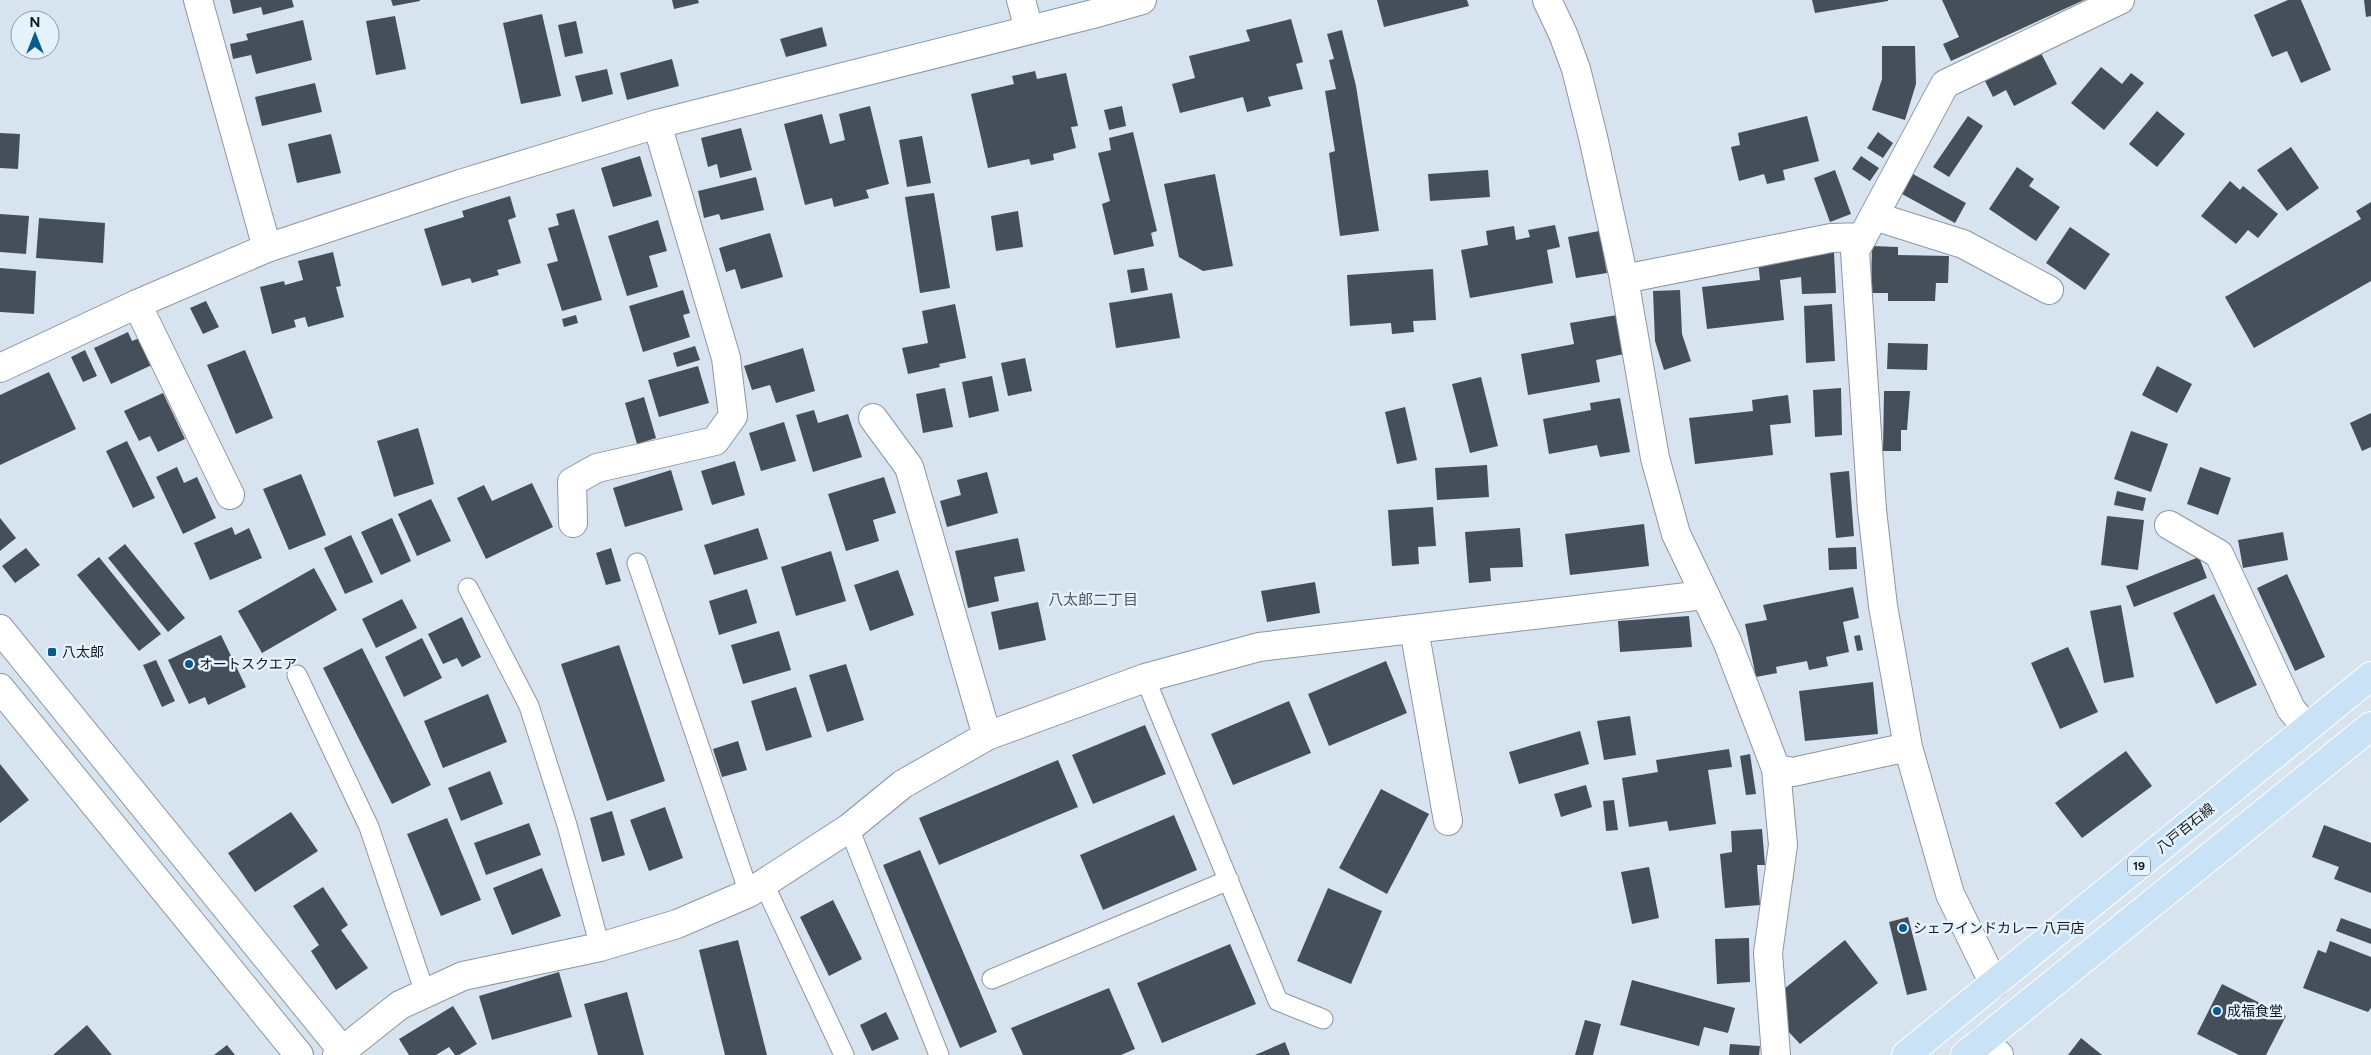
<svg xmlns="http://www.w3.org/2000/svg" width="2371" height="1055" font-family="Figtree,'Noto Sans JP',sans-serif">
	<style>
		.building { fill: #444f59 }
		.lines { fill: none; stroke-linecap: round; stroke-linejoin: round }
		.service-casing { stroke: #8a97a2; stroke-width: 21 }
		.minor-casing { stroke: #8a97a2; stroke-width: 30 }
		.tertiary-casing { stroke: #8a97a2; stroke-width: 30 }
		.primary-casing { stroke: #fff; stroke-width: 30 }
		.service { stroke: #fff; stroke-width: 19 }
		.minor { stroke: #fff; stroke-width: 28 }
		.tertiary { stroke: #fff; stroke-width: 28 }
		.primary { stroke: #c9e2f6; stroke-width: 28 }
		.poi-dot { fill: #095b8d; stroke: #e4f2fd; stroke-width: 2 }
		.labels { text-anchor: middle; stroke-width: 5; stroke-linejoin: round; paint-order: stroke }
		.shield { fill: #e4f2fd; stroke: #525a60; stroke-width: 1 }
		.shield-label { font-size: 12px; font-weight: bold; fill: #14191d }
		.poi-label { font-size: 14px; fill: #14191d; stroke: #e4f2fd; text-anchor: start }
		.street-label { font-size: 14px; fill: #14191d; stroke: #e4f2fd }
		.neighbourhood-label { font-size: 15px; fill: #4a5660; stroke: #e4f2fd }
	</style>
	<rect width="100%" height="100%" fill="#d7e4f0"/>
	<path class="building" d="M230,0H292L294,7L263,15L261,7L233,14Z
		M391,0H420V1L393,6Z
		M672,0H698L699,3L674,9Z
		M1377,0H1467L1469,6L1384,27Z
		M1812,0H1888V1L1815,13Z
		M1942,0H2084L1951,61L1943,44L1959,37Z
		M2288,0H2301L2331,70L2301,83L2287,51L2272,57L2254,15Z
		M2364,0H2371V16L2366,17Z
		M542,14L561,96L521,104L503,23Z
		M395,16L406,69L376,75L366,21Z
		M1291,19L1303,62L1296,64L1303,89L1268,97L1271,106L1247,112L1243,97L1180,113L1172,84L1195,78L1189,56L1250,41L1246,30Z
		M303,20L312,60L256,74L251,55L233,59L230,44L248,40L246,34Z
		M576,21L583,53L565,57L558,25Z
		M822,27L827,46L786,57L780,39Z
		M1342,30L1356,86L1379,231L1340,236L1329,153L1335,151L1325,91L1336,89L1329,60L1334,59L1327,34Z
		M1882,46H1915L1916,84L1905,120L1872,110L1882,79Z
		M2041,53L2057,84L2014,106L2006,90L1993,97L1985,81Z
		M672,59L679,86L627,100L620,73Z
		M2101,67L2122,84L2131,73L2144,83L2104,130L2071,103Z
		M607,69L613,94L582,102L575,76Z
		M1035,71L1037,79L1066,73L1078,126L1071,127L1076,148L1053,154L1054,160L1031,165L1029,159L988,168L971,94L1014,84L1012,76Z
		M315,83L322,112L262,126L255,97Z
		M870,106L889,184L866,190L869,198L834,207L832,198L805,205L784,124L822,114L830,144L845,140L839,114Z
		M1122,106L1126,126L1109,130L1104,110Z
		M2157,111L2185,134L2157,167L2129,144Z
		M1807,116L1819,161L1783,170L1785,180L1767,184L1764,174L1739,181L1731,147L1740,145L1738,133Z
		M1968,116L1983,126L1949,177L1933,167Z
		M741,128L752,170L720,178L717,164L708,167L701,138Z
		M1133,132L1157,231L1151,233L1154,246L1114,255L1102,204L1110,201L1098,153L1111,150L1109,138Z
		M1878,132L1893,143L1883,158L1867,148Z
		M0,133L20,134L18,169L0,168Z
		M331,134L341,173L297,183L288,144Z
		M922,136L931,183L907,187L899,140Z
		M2291,147L2319,188L2287,211L2257,170Z
		M640,156L652,196L613,207L601,168Z
		M1861,156L1879,168L1870,181L1852,169Z
		M2017,167L2034,179L2029,186L2060,207L2036,241L1989,209Z
		M1488,170L1490,197L1430,201L1428,174Z
		M1835,170L1851,214L1830,222L1814,178Z
		M1215,174L1233,266L1203,271L1179,257L1164,184Z
		M1913,174L1966,203L1955,223L1902,194Z
		M756,177L764,210L721,220L719,214L704,218L698,191Z
		M2230,181L2240,190L2243,186L2278,214L2258,238L2248,230L2236,244L2201,216Z
		M934,193L950,288L920,293L905,197Z
		M510,196L516,217L508,220L521,263L497,270L499,275L472,283L470,278L442,286L424,229L464,217L462,211Z
		M2371,202V281L2254,348L2225,297L2361,219L2356,211Z
		M574,209L602,300L562,311L547,264L558,261L548,228L559,225L556,214Z
		M1018,211L1023,247L996,251L991,216Z
		M0,214L29,216L26,254L0,252Z
		M39,218L105,223L103,263L36,258Z
		M658,220L667,251L649,256L658,287L627,296L608,236Z
		M1555,225L1560,247L1547,250L1553,283L1470,298L1461,250L1488,245L1486,231L1514,226L1516,240L1530,237L1528,230Z
		M2070,227L2110,254L2085,290L2046,263Z
		M1599,231L1607,273L1576,278L1568,237Z
		M770,233L783,277L741,289L735,269L726,272L719,248Z
		M1872,246L1898,247V255L1949,256L1948,283H1936L1935,301H1888V293H1871Z
		M333,252L341,286L336,287L344,317L308,327L305,317L294,320L296,327L272,334L260,287L284,281L285,285L303,280L298,261Z
		M1834,252L1836,293L1802,294L1801,277L1780,280L1784,320L1707,329L1702,287L1760,280L1758,261L1800,253Z
		M0,268L36,271L34,314L0,312Z
		M1144,268L1148,290L1131,293L1127,270Z
		M1433,269L1436,320L1413,321L1414,332L1392,334L1391,323L1350,326L1347,275Z
		M683,290L690,313L683,315L690,337L643,352L629,306Z
		M1680,290L1682,334L1691,361L1664,370L1655,341L1653,291Z
		M1172,293L1180,338L1116,348L1109,303Z
		M206,301L219,327L203,334L190,308Z
		M955,304L966,358L939,364L940,367L908,374L902,348L928,343L922,311Z
		M1832,304L1835,361L1806,363L1804,306Z
		M576,315L578,323L564,327L562,319Z
		M1617,315L1624,354L1596,360L1600,382L1528,395L1521,354L1574,344L1570,323Z
		M128,332L132,341L142,337L154,364L111,384L94,348Z
		M1888,343L1928,344L1927,370L1887,369Z
		M695,346L700,360L677,367L673,353Z
		M803,348L815,391L776,403L770,385L752,390L744,366Z
		M85,350L97,376L83,382L71,357Z
		M245,350L273,418L236,434L207,365Z
		M1025,358L1032,391L1008,396L1001,363Z
		M698,366L709,403L659,417L648,380Z
		M2157,366L2192,384L2177,413L2142,395Z
		M49,372L76,429L0,465V395Z
		M992,376L999,411L969,418L962,382Z
		M1481,377L1498,446L1470,453L1452,384Z
		M945,388L953,427L923,433L916,394Z
		M1841,388L1842,435L1815,437L1813,390Z
		M1884,391H1910L1907,430H1901V451H1883Z
		M163,393L185,439L158,452L150,436L139,441L124,411Z
		M1788,395L1791,423L1770,425L1773,455L1695,464L1689,418L1753,411L1752,400Z
		M644,397L656,438L637,444L625,403Z
		M1620,398L1630,452L1600,457L1597,445L1549,454L1543,419L1591,410L1590,403Z
		M1405,407L1417,460L1397,464L1385,412Z
		M814,410L818,423L848,414L862,457L813,472L796,415Z
		M2371,413V447L2362,451L2350,423Z
		M784,422L796,461L761,471L749,433Z
		M418,428L434,484L394,497L377,441Z
		M2131,431L2168,444L2151,492L2114,479Z
		M127,441L155,498L133,508L106,451Z
		M735,461L745,495L712,505L701,471Z
		M1487,465L1489,497L1437,500L1435,468Z
		M177,467L184,483L197,477L216,518L183,534L156,477Z
		M2200,467L2231,478L2218,515L2187,504Z
		M671,470L683,510L625,527L613,488Z
		M1849,471L1854,536L1836,538L1830,473Z
		M987,472L998,513L947,527L940,501L961,495L957,480Z
		M301,474L326,535L289,550L263,489Z
		M884,477L896,513L873,520L879,541L846,551L828,494Z
		M532,483L553,527L486,559L457,498L484,485L492,501Z
		M2117,491L2146,498L2143,511L2114,505Z
		M431,499L451,541L417,556L398,514Z
		M1433,507L1436,546L1418,547L1419,564L1392,566L1388,510Z
		M2107,516L2144,520L2138,570L2101,565Z
		M0,518L16,538L0,551Z
		M392,518L411,561L381,575L361,532Z
		M1644,524L1649,566L1570,575L1565,534Z
		M232,527L235,535L249,528L262,558L210,580L194,543Z
		M758,528L768,559L714,575L704,545Z
		M1520,528L1523,567L1490,568L1491,581L1469,583L1465,532Z
		M2283,532L2288,560L2243,568L2238,540Z
		M351,535L373,582L345,594L324,548Z
		M1018,538L1025,571L994,577L999,601L968,608L955,551Z
		M125,544L185,618L168,632L108,558Z
		M1856,547L1857,569L1829,570L1828,548Z
		M26,548L40,565L15,583L2,566Z
		M611,548L621,581L606,585L596,553Z
		M831,551L846,601L796,616L781,567Z
		M99,557L161,634L139,651L77,575Z
		M2199,557L2207,578L2134,607L2126,586Z
		M314,568L337,610L262,653L238,611Z
		M898,570L914,615L870,631L854,585Z
		M2287,574L2325,657L2295,671L2257,588Z
		M1315,582L1320,613L1267,622L1261,591Z
		M1853,587L1859,618L1843,622L1849,652L1826,657L1828,666L1809,670L1807,661L1776,667L1777,673L1756,677L1745,624L1767,620L1763,605Z
		M747,589L757,623L719,635L709,601Z
		M2214,594L2257,685L2216,704L2173,613Z
		M402,599L417,628L376,648L362,619Z
		M1038,602L1046,640L999,650L991,612Z
		M2121,605L2134,677L2104,683L2090,611Z
		M1689,616L1692,647L1620,652L1618,621Z
		M462,617L481,657L462,667L457,658L443,664L428,634Z
		M779,631L791,670L743,684L731,645Z
		M221,635L246,687L208,705L205,697L189,704L168,660Z
		M1860,635L1863,650L1857,651L1854,636Z
		M422,638L442,678L404,697L385,657Z
		M619,645L665,781L607,801L561,664Z
		M2068,647L2098,712L2060,729L2031,663Z
		M362,648L431,785L392,804L323,668Z
		M156,660L175,701L162,707L143,665Z
		M1386,661L1407,713L1329,746L1308,694Z
		M846,664L864,720L827,732L809,675Z
		M1873,682L1878,734L1805,741L1799,691Z
		M796,687L812,737L766,751L751,701Z
		M488,694L507,742L443,768L424,721Z
		M1289,701L1311,753L1233,785L1211,734Z
		M1630,716L1636,755L1604,760L1597,721Z
		M1145,725L1166,774L1093,804L1072,755Z
		M1580,731L1589,764L1519,784L1509,752Z
		M738,741L747,770L722,777L713,749Z
		M1729,749L1732,767L1708,770L1716,824L1669,831L1667,821L1629,827L1622,778L1658,772L1656,760Z
		M2126,751L2152,786L2082,838L2055,803Z
		M1750,754L1756,794L1746,795L1740,756Z
		M1058,760L1078,807L939,865L919,818Z
		M0,764L29,800L0,823Z
		M490,771L503,804L461,821L448,788Z
		M1586,785L1592,807L1561,817L1554,794Z
		M1381,789L1429,814L1387,894L1339,868Z
		M1614,800L1618,830L1606,831L1603,801Z
		M665,807L683,858L649,871L630,820Z
		M612,811L625,855L602,862L590,818Z
		M291,812L318,851L255,892L228,853Z
		M1174,815L1197,870L1103,910L1080,855Z
		M447,818L481,900L441,916L407,834Z
		M529,823L541,855L486,875L474,843Z
		M2324,825L2371,843V893L2334,879L2339,867L2312,857Z
		M1762,829L1765,865H1757L1760,905L1725,908L1720,854L1732,852L1731,831Z
		M920,850L997,1032L960,1048L883,865Z
		M1649,867L1659,918L1632,924L1621,872Z
		M542,868L561,916L512,935L493,888Z
		M323,887L348,925L341,930L368,968L336,990L311,951L319,945L293,906Z
		M1328,888L1382,911L1351,984L1297,961Z
		M833,900L862,959L829,976L800,917Z
		M1908,917L1927,990L1907,995L1889,922Z
		M2341,918L2371,929V944L2336,931Z
		M1749,938L1750,982L1717,984L1715,939Z
		M738,940L767,1055H725L699,950Z
		M1845,940L1878,983L1800,1044L1786,1029L1784,989Z
		M2330,941L2371,957V1008L2368,1012L2303,988L2318,950L2326,953Z
		M1230,944L1256,1004L1162,1043L1137,983Z
		M559,972L572,1017L492,1040L479,996Z
		M1632,980L1735,1008L1728,1033L1704,1027L1699,1046L1620,1025Z
		M2222,984L2286,1016L2266,1055H2239L2197,1034Z
		M1109,988L1135,1049L1121,1055H1023L1011,1028Z
		M627,992L644,1055H598L584,1004Z
		M453,1006L477,1044L459,1055H455L449,1047L436,1055H409L399,1039Z
		M886,1012L899,1039L872,1051L860,1025Z
		M1585,1020L1601,1024L1593,1055H1575Z
		M87,1025L112,1055H53Z
		M2081,1038L2102,1055H2068Z
		M1285,1042L1290,1055H1255Z
		M1730,1044L1760,1046L1759,1055H1729Z
		M227,1045L235,1055H214Z"/>
	<g class="lines">
		<g class="service-casing">
			<path id="service" d="M637,563L749,893
				M468,588L529,706L567,825L600,947
				M297,675L369,827L425,993
				M1145,678L1278,1001L1323,1019
				M849,828L939,1055
				M764,884L844,1055
				M992,979L1229,880"/>
		</g>
		<g class="minor-casing">
			<path id="minor" d="M198,0L267,248
				M1021,0L1029,30
				M1547,0L1563,34L1576,69L1593,137L1624,279L1655,458L1676,534L1727,641L1776,769L1793,772L1908,747
				M1874,216L1963,244L2049,290
				M1624,279L1831,238L1863,237
				M137,304L230,495
				M873,418L909,467L987,736
				M573,523L572,482L597,468L715,441L733,416L726,358L657,124
				M2169,525L2219,554L2291,709L2307,728
				M1414,629L1448,821
				M1994,984L1950,894L1908,747L1883,606L1872,510L1855,251L1945,84L2120,0
				M1983,1040L1999,1055
				M337,1055L400,1005L463,976L600,947L677,924L749,893L849,828L903,784L987,736L1145,678L1259,647L1704,595
				M1776,1055L1768,953L1783,845L1776,769"/>
		</g>
		<g class="tertiary-casing">
			<path id="tertiary" d="M0,368L137,304L267,248L460,184L657,124L1093,14L1142,0
				M0,629L346,1055
				M0,688L299,1055"/>
		</g>
		<g class="primary-casing">
			<path id="primary" d="M1906,1055L2371,676
				M1965,1055L2371,726"/>
		</g>
		<use href="#service" class="service"/>
		<use href="#minor" class="minor"/>
		<use href="#tertiary" class="tertiary"/>
		<use href="#primary" class="primary"/>
	</g>
	<g class="poi-dot">
		<rect x="47" y="647" width="10" height="10" rx="2.5"/>
		<circle cx="189" cy="664" r="5"/>
		<circle cx="1903" cy="928" r="5"/>
		<circle cx="2217" cy="1011" r="5"/>
	</g>
	<g class="labels">
		<rect class="shield" x="2128" y="856.5" width="22" height="19" rx="4"/>
		<g class="shield-label">
			<text x="2139" y="870">19</text>
		</g>
		<g class="poi-label">
			<text x="62" y="657">八太郎</text>
			<text x="199" y="669">オートスクエア</text>
			<text x="1913" y="933">シェフインドカレー 八戸店</text>
			<text x="2227" y="1016">成福食堂</text>
		</g>
		<g class="street-label">
			<text transform="translate(2185 828) rotate(-39)" y="5">八戸百石線</text>
		</g>
		<g class="neighbourhood-label">
			<text x="1093" y="605">八太郎二丁目</text>
		</g>
	</g>
	<g transform="translate(35 35)"><circle r="24" fill="#e4f2fd" stroke="#919ba3"/>
	<path d="M0-4L9 19L0 12L-9 19Z" fill="#095b8d"/>
	<text y="-8" font-size="14" font-weight="bold" text-anchor="middle" fill="#14191d">N</text>
	</g>
</svg>
